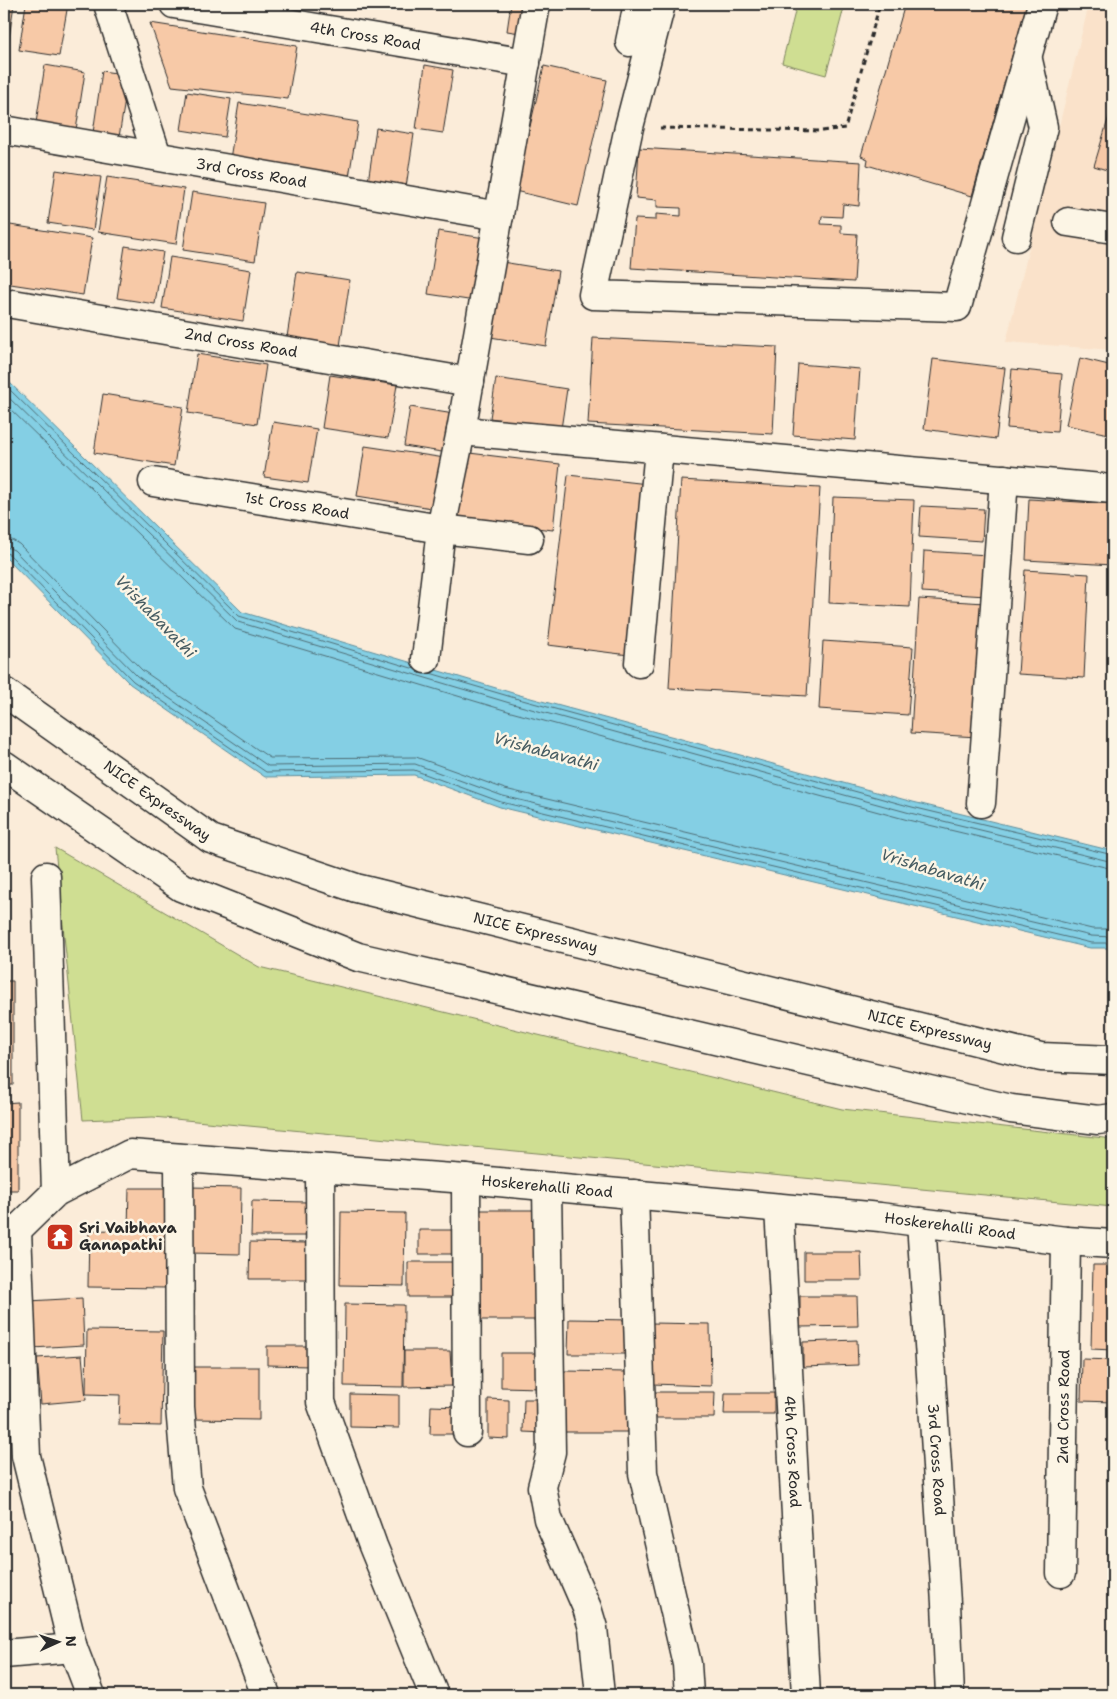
<svg xmlns="http://www.w3.org/2000/svg" width="1117" height="1699" font-family="'Shantell Sans',sans-serif">
	<style>
		.built { fill: #fae2ca }
		.green { fill: #cfde92; stroke: #7d845e }
		.water { fill: #84cfe4; stroke: #608d9a }
		.lines { fill: none; stroke-linecap: round; stroke-linejoin: round }
		.shore { stroke: #4f6d75; stroke-width: 1 }
		.building { fill: #f7c9a7; stroke: #2b2b2b }
		.minor-casing { stroke: #2b2b2b; stroke-width: 31 }
		.highway-casing { stroke: #2b2b2b; stroke-width: 31 }
		.path { stroke: #2b2b2b; stroke-width: 3; stroke-dasharray: 5 4; stroke-linecap: butt }
		.minor { stroke: #fcf5e5; stroke-width: 28 }
		.highway { stroke: #fcf5e5; stroke-width: 28 }
		.labels { text-anchor: middle; stroke-width: 5; stroke-linejoin: round; paint-order: stroke }
		.street-label { font-size: 15px; fill: #2b2b2b; stroke: #fcf5e5 }
		.poi-label { font-size: 15px; font-weight: bold; fill: #2b2b2b; stroke: #fcf5e5; text-anchor: start }
		.water-label { font-size: 16px; font-style: italic; fill: #465c62; stroke: #fcf5e5 }
	</style>
	<rect width="100%" height="100%" fill="#fbecd9"/>
	<filter id="ink" filterUnits="userSpaceOnUse"><feTurbulence type="fractalNoise" baseFrequency=".02" numOctaves="2"/><feDisplacementMap in="SourceGraphic" scale="10" xChannelSelector="R" yChannelSelector="G"/><feConvolveMatrix kernelMatrix="1 2 1 2 8 2 1 2 1" color-interpolation-filters="sRGB"/></filter>
	<g filter="url(#ink)">
		<path class="built" d="M1089,4H1113V350L1006,342Z"/>
		<path class="green" d="M797,4H845L826,75L782,63Z
			M55,848L259,967L842,1109L1113,1139V1207L153,1117L83,1120Z"/>
		<path class="water" d="M4,377L242,612L516,694L913,802L1113,851V948H1090L500,807L414,775L265,777L130,684L4,556Z"/>
		<g class="lines">
			<path class="shore" d="M4,384L239,616L415,669
				M4,393L238,622L513,704L910,813L1113,862
				M4,403L235,629L511,712L908,820L1113,869
				M4,539L12,540L19,544L142,670L270,758L416,757L505,789L1092,929H1113
				M4,546L14,550L137,676L268,766L415,764L503,796L1091,936L1113,937
				M4,553L9,554L133,681L266,772L414,770L501,802L1091,943H1113
				M430,673L515,698L912,807L1113,855"/>
		</g>
		<path class="building" d="M4,4H14L8,45H4Z
			M26,4H68L59,56L19,50Z
			M511,4H524L520,33L507,31Z
			M905,4H1027L972,196L867,165L868,159L861,156Z
			M150,23L297,46L288,99L172,86Z
			M45,65L85,72L76,130L36,123Z
			M425,65L453,70L443,133L416,129Z
			M544,66L607,80L578,206L515,191Z
			M102,71L129,75L119,137L93,133Z
			M187,92L231,99L225,137L181,130Z
			M239,103L358,122L349,177L230,159Z
			M1113,103V172L1094,166Z
			M376,128L414,134L406,187L368,182Z
			M639,148L861,162L859,206L843,204L842,217L822,216L821,224L841,225V233L857,234L854,282L631,268L635,219L656,220V214L681,216V208L657,207V200L636,198Z
			M56,170L101,177L93,230L48,223Z
			M107,177L184,189L176,244L98,232Z
			M192,192L264,203L255,261L183,250Z
			M4,224L92,238L83,295L4,283Z
			M438,231L485,238L475,301L428,294Z
			M125,246L163,252L155,304L117,298Z
			M170,257L251,270L243,321L162,308Z
			M502,262L558,271L546,346L490,337Z
			M297,272L350,280L340,346L287,337Z
			M593,338L777,347L773,434L588,424Z
			M197,354L266,365L257,424L188,413Z
			M1080,358L1113,366V435L1066,425Z
			M933,359L1005,368L996,439L924,429Z
			M798,364L860,369L855,440L793,435Z
			M1012,369L1062,374L1057,432L1007,428Z
			M330,375L397,385L388,438L322,428Z
			M496,378L567,389L561,429L490,418Z
			M103,394L183,407L174,466L94,453Z
			M410,407L454,414L448,453L404,446Z
			M273,422L317,429L308,483L264,477Z
			M365,446L445,458L438,509L357,496Z
			M461,452L560,464L553,530L453,518Z
			M568,475L648,484L629,655L548,645Z
			M681,480L820,488L807,696L669,688Z
			M833,497L914,500L910,607L829,603Z
			M1029,499L1113,504V565L1026,560Z
			M921,506L984,509L982,541L919,537Z
			M924,551L988,555L986,596L922,592Z
			M1025,570L1089,574L1084,678L1018,674Z
			M919,599L985,603L977,737L911,733Z
			M823,641L913,647L908,715L819,709Z
			M4,981H13V1085H4Z
			M18,1102V1190H4V1103Z
			M189,1187L241,1188L240,1254L188,1253Z
			M129,1188H175L174,1229H128Z
			M252,1201L308,1202V1236H251Z
			M477,1210H540L539,1320H476Z
			M341,1212L405,1213L404,1286L340,1285Z
			M89,1230L167,1231L166,1288L88,1287Z
			M419,1230H458V1254H419Z
			M250,1242L308,1243V1279H249Z
			M804,1252H861L862,1280H804Z
			M408,1262H455V1297H408Z
			M1093,1265H1113V1350L1091,1349Z
			M800,1296H857L858,1326L800,1327Z
			M82,1298L84,1345L32,1348L29,1301Z
			M345,1304L404,1305L403,1387L344,1386Z
			M569,1319L632,1320V1354H568Z
			M651,1323L710,1324L711,1386L652,1384Z
			M87,1330L163,1331L161,1426L119,1425L120,1395L86,1394Z
			M857,1340L858,1365L803,1367V1342Z
			M267,1346H310V1366L267,1365Z
			M404,1351H450L452,1386L404,1387Z
			M501,1353H540V1388L501,1387Z
			M82,1355L86,1400L41,1404L37,1358Z
			M4,1359H8L10,1440H4Z
			M1082,1359L1113,1360V1402L1081,1401Z
			M194,1367H259V1420L194,1419Z
			M564,1371L628,1372L627,1432H563Z
			M652,1392H715L714,1418H651Z
			M725,1393H774V1414H724Z
			M350,1394L399,1395V1428L350,1427Z
			M488,1399L509,1400V1439L488,1438Z
			M524,1399H545V1433L523,1432Z
			M431,1406L460,1407V1434H430Z"/>
		<g class="lines">
			<g class="minor-casing">
				<g id="minor">
					<path d="M108,4L157,156"/>
					<path id="s1" d="M174,4L526,63"/>
					<path d="M536,4L461,431L1113,489"/>
					<path d="M661,4L629,127L593,295L957,307L1042,4"/>
					<path d="M630,42L638,4"/>
					<path id="s2" d="M4,130L499,216"/>
					<path d="M1068,222L1113,229"/>
					<path d="M1016,237L1043,127L1028,60"/>
					<path id="s3" d="M13,304L470,382"/>
					<path id="s4" d="M153,482L441,529L529,539"/>
					<path d="M426,659L441,529L461,431"/>
					<path d="M639,663L659,449"/>
					<path d="M981,803L1004,479"/>
					<path d="M46,876L56,1192"/>
					<path d="M179,1158L180,1407L187,1488L266,1695"/>
					<path d="M320,1168L321,1402L373,1546L434,1695"/>
					<path d="M466,1179L467,1432"/>
					<path d="M547,1187L551,1452L542,1487L548,1519L587,1608L593,1628L600,1695"/>
					<path d="M634,1194L643,1473L687,1664L689,1695"/>
					<path id="s5" d="M779,1208L806,1695"/>
					<path id="s6" d="M921,1222L946,1603L950,1695"/>
					<path d="M17,1230L26,1456L73,1648L91,1695"/>
					<path id="s7" d="M4,1231L17,1230L56,1192L130,1154L466,1179L880,1217L1066,1241L1113,1244"/>
					<path id="s8" d="M1061,1573L1066,1241"/>
					<path d="M4,1654L73,1648"/>
				</g>
			</g>
			<g class="highway-casing">
				<g id="highway">
					<path id="s9" d="M4,692L211,839L356,888L1041,1057L1113,1060"/>
					<path d="M4,765L181,887L358,957L1011,1109L1098,1120L1113,1118"/>
				</g>
			</g>
			<path class="path" d="M660,128L822,131L845,128L880,4"/>
			<use href="#minor" class="minor"/>
			<use href="#highway" class="highway"/>
		</g>
	</g>
	<defs>
		<g id="temple-square" transform="scale(1.4375)"><rect x="-9" y="-9" width="18" height="18" rx="4" fill="#c8321e" stroke="#fcf5e5"/><path d="M0-6L5-2H3V0L6.5 2.5H4V6H1.5V3h-3V6H-4V2.5H-6.5L-3 0V-2H-5Z" fill="#fff"/></g>
	</defs>
	<g fill-rule="evenodd">
		<use href="#temple-square" x="60" y="1237"/>
	</g>
	<g class="labels">
		<g class="street-label">
			<text dy="5" stroke="none"><textPath href="#s1" startOffset="194">4th Cross Road</textPath></text>
			<text dy="5" stroke="none"><textPath href="#s2" startOffset="251">3rd Cross Road</textPath></text>
			<text dy="5" stroke="none"><textPath href="#s3" startOffset="231">2nd Cross Road</textPath></text>
			<text dy="5" stroke="none"><textPath href="#s4" startOffset="146">1st Cross Road</textPath></text>
			<text dy="5" stroke="none"><textPath href="#s9" startOffset="188">NICE Expressway</textPath></text>
			<text dy="5" stroke="none"><textPath href="#s9" startOffset="592">NICE Expressway</textPath></text>
			<text dy="5" stroke="none"><textPath href="#s9" startOffset="998">NICE Expressway</textPath></text>
			<text dy="5" stroke="none"><textPath href="#s7" startOffset="569">Hoskerehalli Road</textPath></text>
			<text dy="5" stroke="none"><textPath href="#s7" startOffset="974">Hoskerehalli Road</textPath></text>
			<text dy="5" stroke="none"><textPath href="#s8" startOffset="166">2nd Cross Road</textPath></text>
			<text dy="5" stroke="none"><textPath href="#s5" startOffset="244">4th Cross Road</textPath></text>
			<text dy="5" stroke="none"><textPath href="#s6" startOffset="238">3rd Cross Road</textPath></text>
		</g>
		<g class="poi-label">
			<text x="79" y="1233">Sri Vaibhava<tspan x="79" dy="17">Ganapathi</tspan></text>
		</g>
		<g class="water-label">
			<text transform="translate(156 616) rotate(46)" y="6">Vrishabavathi</text>
			<text transform="translate(546 751) rotate(15)" y="6">Vrishabavathi</text>
			<text transform="translate(933 869) rotate(17)" y="6">Vrishabavathi</text>
		</g>
	</g>
	<rect width="1117" height="1699" fill="none" stroke="#fcf5e5" stroke-width="20"/>
	<rect x="10" y="10" width="1097" height="1679" fill="none" stroke="#2b2b2b" stroke-width="2" filter="url(#ink)"/>
	<g transform="translate(58 1642) rotate(87)" stroke="#fcf5e5" stroke-width="4" paint-order="stroke">
	<path d="M0-4L9 19L0 12L-9 19Z" fill="#2b2b2b"/>
	<text y="-8" font-size="14" font-weight="bold" text-anchor="middle" fill="#2b2b2b">N</text>
	</g>
</svg>
